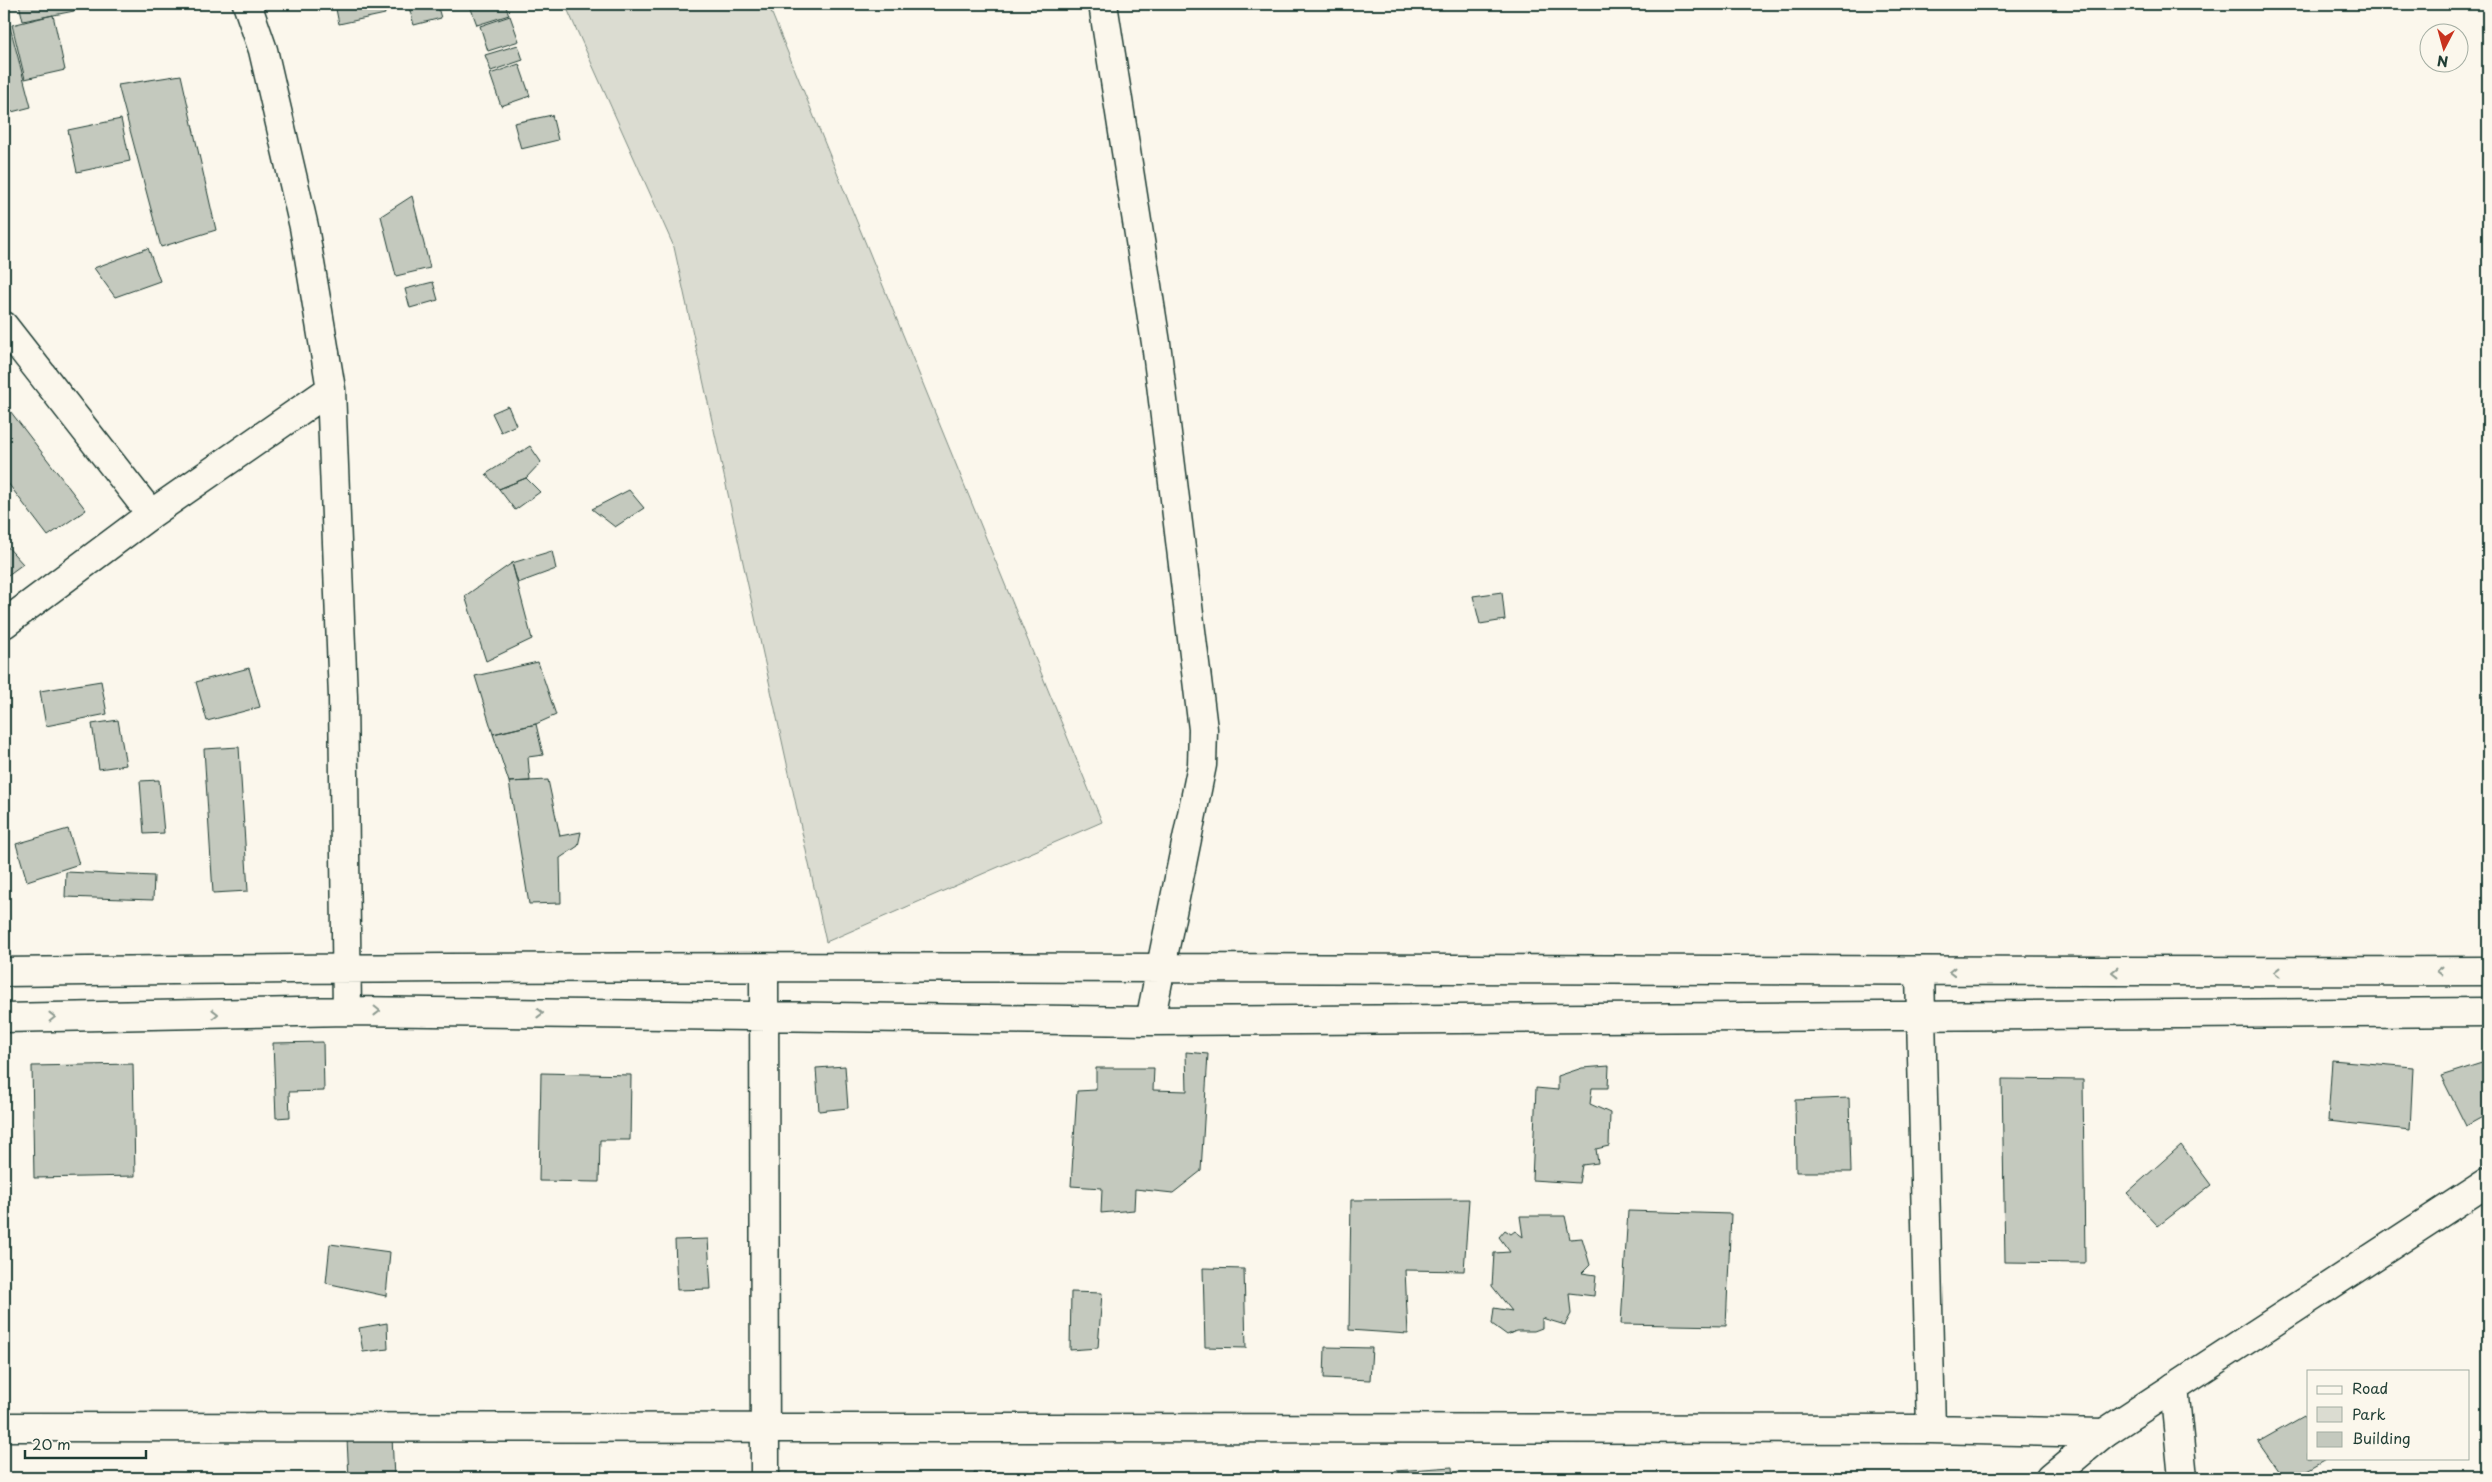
<svg xmlns="http://www.w3.org/2000/svg" width="2492" height="1482" font-family="'Playpen Sans',sans-serif">
	<style>
		.green { fill: #dbdcd1; stroke: #7d8c82 }
		.building { fill: #c4c9be; stroke: #1f3d34 }
		.lines { fill: none; stroke-linecap: round; stroke-linejoin: round }
		.minor-casing { stroke: #1f3d34; stroke-width: 31 }
		.major-casing { stroke: #1f3d34; stroke-width: 31 }
		.minor { stroke: #fbf7ec; stroke-width: 28 }
		.major { stroke: #fbf7ec; stroke-width: 28 }
		.oneway { stroke: #8d9a90 }
	</style>
	<rect width="100%" height="100%" fill="#fbf7ec"/>
	<filter id="ink" filterUnits="userSpaceOnUse"><feTurbulence type="fractalNoise" baseFrequency=".02" numOctaves="2"/><feDisplacementMap in="SourceGraphic" scale="10" xChannelSelector="R" yChannelSelector="G"/><feConvolveMatrix kernelMatrix="1 2 1 2 8 2 1 2 1" color-interpolation-filters="sRGB"/></filter>
	<g filter="url(#ink)">
		<path class="green" d="M565,4H768L1102,822L826,942L674,247Z"/>
		<path class="building" d="M4,4L31,107L4,114Z
			M19,4H72L74,11L23,21Z
			M335,4H383L385,14L339,24Z
			M408,4H437L441,18L414,25Z
			M477,4H505L509,15L477,25L470,6Z
			M53,15L65,70L25,79L12,25Z
			M510,16L519,41L488,51L480,26Z
			M518,45L523,60L491,71L485,55Z
			M519,64L530,96L501,106L490,74Z
			M181,75L216,230L161,247L118,85Z
			M552,115L558,140L521,149L514,123Z
			M121,119L130,161L77,172L68,130Z
			M412,196L430,268L396,276L381,216Z
			M148,248L160,281L115,297L94,268Z
			M433,282L438,300L410,308L405,289Z
			M4,403L86,510L48,536L4,478Z
			M508,406L516,425L501,432L492,413Z
			M530,446L541,462L526,478L499,489L486,474Z
			M526,478L540,492L515,510L499,489Z
			M629,490L644,508L615,527L592,509Z
			M4,543L23,564L4,578Z
			M552,551L556,569L518,583L512,563Z
			M512,563L532,639L486,661L465,596Z
			M1502,592L1505,620L1480,624L1473,596Z
			M538,662L556,715L536,724L493,734L475,676Z
			M249,668L260,707L207,721L196,682Z
			M101,681L107,714L46,726L40,691Z
			M118,720L126,765L99,769L92,724Z
			M536,724L543,755L528,757L530,781L509,782L493,734Z
			M239,747L248,891L213,893L204,749Z
			M159,780L164,833L144,834L140,781Z
			M548,780L560,836L581,832L578,846L560,858L561,903L529,904L509,782Z
			M68,829L79,864L27,881L16,844Z
			M66,872L154,876L153,900L65,897Z
			M323,1042L324,1091L289,1092L290,1117L276,1118L273,1043Z
			M1186,1052L1208,1054L1201,1171L1173,1193L1135,1189L1134,1210L1101,1213L1102,1188L1071,1186L1077,1091L1096,1090V1068H1154L1153,1090L1187,1091Z
			M2332,1060L2413,1067L2410,1130L2328,1121Z
			M2488,1061V1114L2466,1126L2441,1076Z
			M133,1064L135,1176L34,1178L32,1066Z
			M845,1066L848,1108L819,1111L816,1068Z
			M1609,1066L1608,1088H1592L1590,1104L1610,1113L1609,1146L1596,1149L1598,1163L1582,1165L1579,1183L1532,1180L1536,1088L1558,1090V1076L1582,1068Z
			M541,1073L631,1075L630,1140H600L599,1182L539,1181Z
			M2002,1079L2083,1080L2085,1263L2005,1262Z
			M1849,1098L1851,1172H1796L1795,1100Z
			M2181,1145L2211,1185L2158,1226L2127,1193Z
			M1469,1199L1464,1271L1405,1270L1408,1334L1349,1330L1351,1200Z
			M1628,1211L1731,1214L1726,1326L1621,1324Z
			M1520,1216H1565L1570,1239L1582,1238L1590,1265L1582,1273L1596,1275L1594,1296L1569,1293L1571,1314L1565,1325L1542,1318V1328L1534,1331H1516L1507,1335L1492,1324L1494,1308L1512,1311L1492,1286L1494,1253L1510,1252L1499,1237L1505,1230L1511,1234L1515,1231L1523,1237Z
			M708,1239L711,1289L677,1290L675,1240Z
			M330,1244L390,1252L386,1296L326,1283Z
			M1203,1268L1244,1269L1246,1348L1205,1347Z
			M1071,1292L1102,1293L1098,1348L1070,1350Z
			M387,1323L388,1349L363,1352L359,1328Z
			M1325,1347L1372,1348L1370,1380L1324,1378Z
			M2304,1416L2308,1421V1458H2328L2293,1478H2283L2258,1442Z
			M392,1436L394,1478H349L347,1439Z
			M1452,1467L1453,1478H1395V1471Z
			M974,1472L1066,1474V1478H975Z"/>
		<g class="lines">
			<g class="minor-casing">
				<path id="minor" d="M247,4L263,50L304,227L331,389L343,697L347,1011
					M1103,4L1156,343L1203,729L1202,765L1150,1021
					M4,326L151,514
					M4,624L151,514L331,389
					M764,968L765,1478
					M4,972C832,961 1660,973 2488,971
					M1920,973L1931,1429
					M4,1018L347,1011L1150,1021L2488,1012
					M2174,1387L2183,1478
					M4,1427L1931,1429L2104,1433"/>
			</g>
			<g class="major-casing">
				<path id="major" d="M2050,1478L2104,1433L2488,1182"/>
			</g>
			<use href="#minor" class="minor"/>
			<use href="#major" class="major"/>
		</g>
		<defs><path id="oneway-chevron" d="M-2-3.5L2.5 0L-2 3.5" fill="none" stroke-width="1.6" stroke-linecap="round" stroke-linejoin="round" transform="scale(1.25)"/></defs>
		<g class="oneway">
			<use href="#oneway-chevron" transform="translate(2440 971) rotate(180)"/>
			<use href="#oneway-chevron" transform="translate(1952 972) rotate(180)"/>
			<use href="#oneway-chevron" transform="translate(2115 972) rotate(180)"/>
			<use href="#oneway-chevron" transform="translate(2277 972) rotate(180)"/>
			<use href="#oneway-chevron" transform="translate(377 1011) rotate(1)"/>
			<use href="#oneway-chevron" transform="translate(540 1013) rotate(1)"/>
			<use href="#oneway-chevron" transform="translate(215 1014) rotate(-1)"/>
			<use href="#oneway-chevron" transform="translate(52 1017) rotate(-1)"/>
		</g>
	</g>
	<rect width="2492" height="1482" fill="none" stroke="#fbf7ec" stroke-width="20"/>
	<rect x="10" y="10" width="2472" height="1462" fill="none" stroke="#1f3d34" stroke-width="2" filter="url(#ink)"/>
	<rect x="2307" y="1370" width="162" height="90" fill="#fbf7ec" stroke="#a3ada2"/>
	<rect x="2317" y="1386" width="25" height="8" fill="#fbf7ec" stroke="#a3ada2"/>
	<text x="2352" y="1394" font-size="15" fill="#1f3d34">Road</text>
	<rect x="2317" y="1407" width="25" height="15" fill="#dbdcd1" stroke="#a3ada2"/>
	<text x="2352" y="1420" font-size="15" fill="#1f3d34">Park</text>
	<rect x="2317" y="1432" width="25" height="15" fill="#c4c9be" stroke="#a3ada2"/>
	<text x="2352" y="1444" font-size="15" fill="#1f3d34">Building</text>
	<g transform="translate(2444 48) rotate(186)"><circle r="24" fill="#fbf7ec" stroke="#a3ada2"/>
	<path d="M0-4L9 19L0 12L-9 19Z" fill="#c8321e"/>
	<text y="-8" font-size="14" font-weight="bold" text-anchor="middle" fill="#1f3d34">N</text>
	</g>
	<path d="M25 1450v8h121v-8" fill="none" stroke="#1f3d34" stroke-width="2.5"/>
	<text x="32" y="1450" font-size="15" fill="#1f3d34" stroke="#fbf7ec" stroke-width="4" paint-order="stroke">20 m</text>
</svg>
